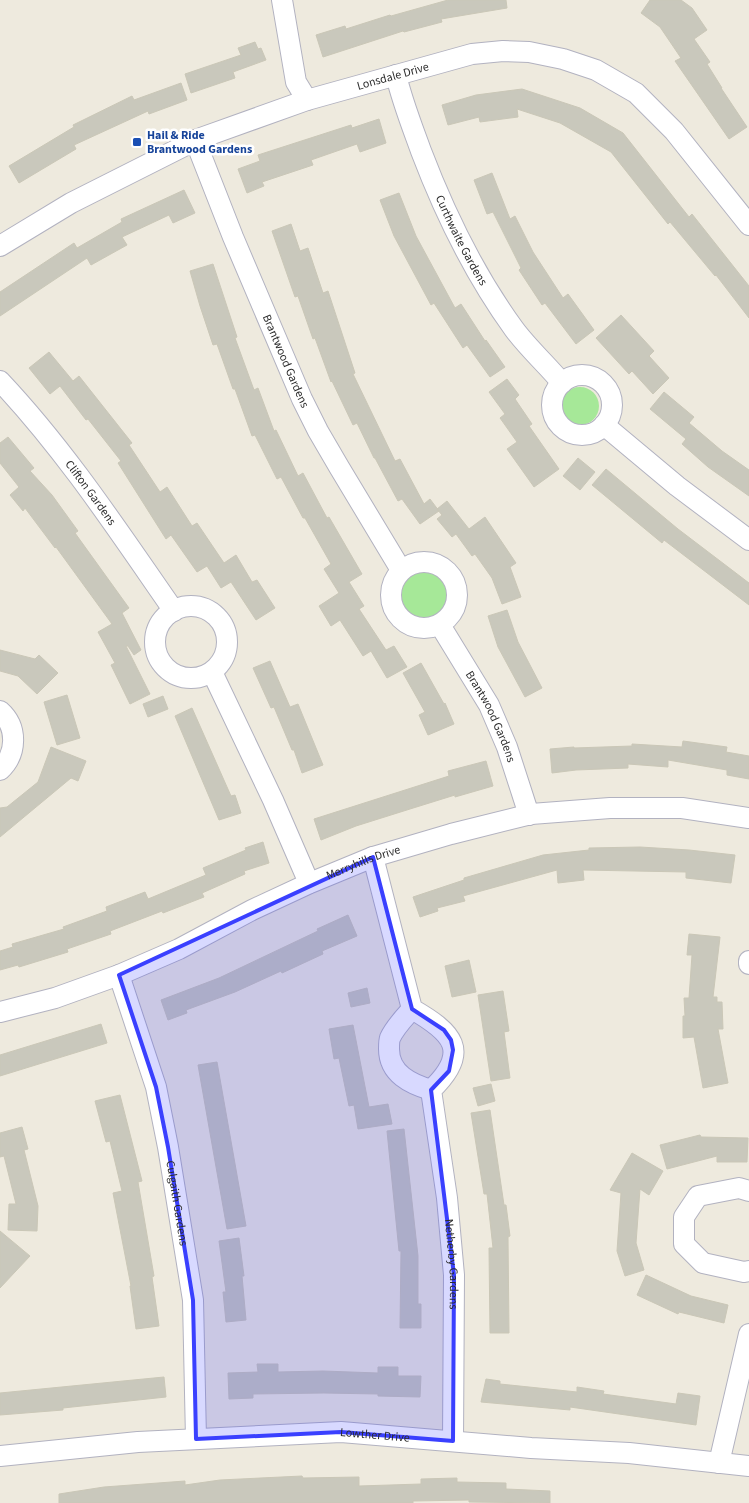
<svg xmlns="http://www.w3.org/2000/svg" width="749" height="1503" font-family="'Source Sans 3',sans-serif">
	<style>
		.green { fill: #a6e898 }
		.building { fill: #c9c8bc; stroke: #cac7b7 }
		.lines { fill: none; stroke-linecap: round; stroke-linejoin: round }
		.minor-casing { stroke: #b2b2c0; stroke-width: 22 }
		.minor { stroke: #fff; stroke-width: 20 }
		.marked { fill: #3a40ff; fill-opacity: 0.2; stroke: #3a40ff; stroke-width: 4; stroke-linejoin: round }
		.transit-dot { fill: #1a4fb4; stroke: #fff; stroke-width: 2 }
		.labels { text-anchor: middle; stroke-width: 5; stroke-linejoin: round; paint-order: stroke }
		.street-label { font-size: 12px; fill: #2c2c2c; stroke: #fff }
		.transit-label { font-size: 12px; font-weight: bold; fill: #164399; stroke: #fff; text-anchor: start }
	</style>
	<rect width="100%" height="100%" fill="#eeeade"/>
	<path class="green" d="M561 406a19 19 0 1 1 38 0a19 19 0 1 1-38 0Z
		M401 595a23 23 0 1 1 46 0a23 23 0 1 1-46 0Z"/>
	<path class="building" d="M448,0H506L507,8L441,19L442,22L404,32L403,31L323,57L316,35L345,26L346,29L390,15L391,16Z
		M650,0H681L692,8L707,30L694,39L710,62L707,64L722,88H721L747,127L729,139L675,61L681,58L660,27L641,13Z
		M255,42L258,49L261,48L266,60L233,72L235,78L191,93L185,74L241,55L238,48Z
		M181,83L187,100L149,114L148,111L74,145L76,149L19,183L9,166L74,127L73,125L132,96L134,100Z
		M522,89L580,108L623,133L689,217L692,214L749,286V318L716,275L715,276L670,222L668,224L611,152L560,123L517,109L518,117L480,122L479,117L448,125L442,105L476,95Z
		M379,119L386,143L360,152L357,144L311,160L313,165L262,182L264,186L247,193L238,169L260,161L258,155L351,125L352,128Z
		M492,173L510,219L515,216L533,252L563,298L568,294L594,330L576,344L545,303L542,305L519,270L521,268L493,212L487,214L474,180Z
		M184,190L195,213L173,223L169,215L122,237L127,245L91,265L87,258L0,316V292L74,243L77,248L122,222L121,219Z
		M399,193L416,236L455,308L461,304L485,341L486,340L505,367L490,377L467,345L463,348L434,303L431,305L394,236L380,200Z
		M291,224L300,251L308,248L323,293L328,291L355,373L353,374L395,461L400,459L424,504L430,499L439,511L420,524L402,499L398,501L375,458H374L357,423L353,425L332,381L331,382L315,338L313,339L298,296L295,297L272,231Z
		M213,264L237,337L235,338L254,390L258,388L274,431L276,430L298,476L303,473L327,518L329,517L362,574L349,582L364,606L359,609L386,650L394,646L407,667L387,678L371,651L363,656L340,620L331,626L319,606L339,593L324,569L331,564L305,518H303L281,477L277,479L255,435L252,436L235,389H233L217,344L213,345L200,306L190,271Z
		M621,315L654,351L649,356L669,378L653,394L632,371L629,374L596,338Z
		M49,352L73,381L79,376L132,443L129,445L160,492L167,487L192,526L197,523L224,563L236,555L252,582L257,580L275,608L256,620L231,582L221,588L207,566L197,572L171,535L166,539L118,463L121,461L88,419L86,420L60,386L50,394L29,368Z
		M507,379L519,395L515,399L532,424L529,426L559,469L534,487L507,449L517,442L500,418L505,414L489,392Z
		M664,392L694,417L689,423L722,451L749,470V496L708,467L682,444L686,439L650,409Z
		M8,437L34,468L30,471L52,495L78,531L75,533L129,608L122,613L141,650L134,655L128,646H126L150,694L130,704L111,665L115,663L98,632L112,624L56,547L55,548L25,508L23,511L10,495L19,487L0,463V443Z
		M578,458L595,472L580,490L563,476Z
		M606,469L678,529L749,583V605L664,540L662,543L592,485Z
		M447,501L469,529L485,517L516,563L510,567L521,597L502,604L492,578L475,554L472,556L456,534L452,537L437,519L442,515L437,509Z
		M507,610L518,642L542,688L525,697L498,647L488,616Z
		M0,650L35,659L39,655L58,673L37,694L18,676L0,671Z
		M270,661L290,707L298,704L323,765L302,773L294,750H292L274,707L271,708L253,668Z
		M421,663L444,704L445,703L454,724L428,735L419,715L425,712L403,673Z
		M67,695L80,738L57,745L44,702Z
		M163,696L168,709L148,717L143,704Z
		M192,708L231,796L235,795L241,813L219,820L175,716Z
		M683,741L727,747L726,752L749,756V779L727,775V770L668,760V767L628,764V768L576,770L552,773L550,749L574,747V748L632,746V744L682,747Z
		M51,747L86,761L78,781L71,778L0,837V808L7,807L38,782Z
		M486,761L493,786L455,797V795L410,809L356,826L321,840L314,819L449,776L448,771Z
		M263,842L269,863L244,871L245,874L202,893L204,897L163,913L162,911L110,931L111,934L67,949L68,952L19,967L18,965L0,970V951L13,947L12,944L64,929L63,927L107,911L106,907L145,892L148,899L206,875L203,868L246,850L245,848Z
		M640,847L689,850L735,855L731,883L686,878V872L583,870L584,880L558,883L557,870L463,896L465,901L437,908L438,911L420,917L413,897L464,880V878L543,855L589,850V848Z
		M348,915L357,936L322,951L323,954L282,973L281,971L235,992L186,1010L187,1013L168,1020L161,1000L219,978L318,931L317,929Z
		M689,934L720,937L713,997H717V1002H722L723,1029H718L728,1083L703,1088L694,1037L683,1038V1016H685L684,998H689L692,955H687Z
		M469,960L476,992L452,997L445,966Z
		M367,988L370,1003L351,1007L348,993Z
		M503,991L509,1031L504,1032L510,1078L491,1081L478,995Z
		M101,1024L107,1043L0,1076V1055Z
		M353,1025L369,1107L388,1104L392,1124L358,1129L354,1105L349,1106L339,1058L334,1059L329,1029Z
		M217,1062L246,1226L227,1229L198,1065Z
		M491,1084L495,1101L478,1106L473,1088Z
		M120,1095L142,1181L138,1182L154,1276L152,1277L159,1326L136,1329L130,1286H131L113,1193L122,1191L110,1141L106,1142L95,1101Z
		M490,1110L504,1205H506L510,1236L508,1237L509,1333H490L489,1248H493L487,1194H484L471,1113Z
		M22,1127L28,1149L24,1150L38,1206L37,1231L8,1230L9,1204H16L4,1156L0,1157V1133Z
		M404,1129L418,1256V1304H421V1328H400L401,1251H399L387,1131Z
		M700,1135L701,1137L748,1138L747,1162H717V1156L667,1169L660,1145Z
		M632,1153L663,1171L649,1195L640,1189L636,1243L644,1270L625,1276L617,1251L621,1193L610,1190Z
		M0,1231L30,1256L0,1288Z
		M239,1238L244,1276H242L246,1320L226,1322L223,1292H226L219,1241Z
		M646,1275L691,1296L728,1305L724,1323L679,1312L678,1314L637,1295Z
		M257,1364H278V1372L323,1371L378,1373V1367H398V1376H421L420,1397L378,1396V1394L324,1393L253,1394V1398L229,1399L228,1373L258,1372Z
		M164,1377L166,1397L63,1408V1410L0,1415V1393Z
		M486,1379L500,1381V1384L577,1392V1387L604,1391L603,1394L676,1404L678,1393L700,1396L696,1425L570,1407V1410L481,1402Z
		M302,1476L303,1478L359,1477V1486L421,1484V1479L457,1478V1482L506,1483V1489L550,1491V1503L469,1502V1500L413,1501V1503H59V1494L104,1487L185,1481V1485L220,1480Z"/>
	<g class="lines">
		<g class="minor-casing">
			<g id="minor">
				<path d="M282,0L296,82L307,100"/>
				<path id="s1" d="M396,75C402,101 412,126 421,151C445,214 474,274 514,329C528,348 547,365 562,383"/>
				<path id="s2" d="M195,140L233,237L302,399L318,431L339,467L401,570"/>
				<path id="s3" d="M0,246L71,203L198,139L307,100L472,54L503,51L529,52L563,59L596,70L636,93L674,131L749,225"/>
				<circle cx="582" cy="405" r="30"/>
				<path id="s4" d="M0,381C66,451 119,532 174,611"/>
				<path d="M604,425L677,486L749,540"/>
				<circle cx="424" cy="595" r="33"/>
				<circle cx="191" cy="642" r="36"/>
				<path id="s5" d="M440,625L489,705L507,747L529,815"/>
				<path d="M212,672L273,800L309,883"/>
				<path d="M0,711C18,727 17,754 0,770"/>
				<path id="s6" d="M373,857L412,1009C452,1032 472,1051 431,1090L447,1198L454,1275L453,1441"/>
				<path d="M749,961V964"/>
				<path id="s7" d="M119,975L156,1087L168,1147L193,1300L196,1439"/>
				<path d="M412,1009C404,1018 395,1027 390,1038C389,1041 389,1045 389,1049C389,1074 411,1084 431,1090"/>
				<path id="s8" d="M0,1012L55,998L119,975L179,949L252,910L310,883L373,857L451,834L531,814L610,808H682L749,818"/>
				<path d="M749,1191L739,1188L698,1196L684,1217V1244L703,1263L744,1272L749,1271"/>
				<path id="s9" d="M0,1456L138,1442L341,1432L531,1448L629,1453L749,1466"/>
				<path d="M719,1463L749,1334"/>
			</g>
		</g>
		<use href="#minor" class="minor"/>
	</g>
	<path class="marked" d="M373,857L412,1009L444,1030L451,1040L453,1050L449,1071L431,1090L454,1275L453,1441L341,1432L196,1439L193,1300L168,1147L156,1087L119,975Z"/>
	<rect class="transit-dot" x="132" y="137" width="10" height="10" rx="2.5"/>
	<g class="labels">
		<g class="street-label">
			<text dy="4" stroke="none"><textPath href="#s3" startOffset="430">Lonsdale Drive</textPath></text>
			<text dy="4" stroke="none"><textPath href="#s1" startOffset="178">Curthwaite Gardens</textPath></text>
			<text dy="4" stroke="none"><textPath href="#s2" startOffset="239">Brantwood Gardens</textPath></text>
			<text dy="4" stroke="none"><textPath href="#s4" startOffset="144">Clifton Gardens</textPath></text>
			<text dy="4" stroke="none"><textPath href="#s5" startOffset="105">Brantwood Gardens</textPath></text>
			<text dy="4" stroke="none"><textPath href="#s8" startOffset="394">Merryhills Drive</textPath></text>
			<text dy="4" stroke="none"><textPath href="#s7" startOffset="236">Culgaith Gardens</textPath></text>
			<text dy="4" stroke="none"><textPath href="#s6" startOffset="440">Netherby Gardens</textPath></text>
			<text dy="4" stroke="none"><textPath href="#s9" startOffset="376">Lowther Drive</textPath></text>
		</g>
		<g class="transit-label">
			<text x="147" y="139">Hail &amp; Ride<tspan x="147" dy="14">Brantwood Gardens</tspan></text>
		</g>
	</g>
</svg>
